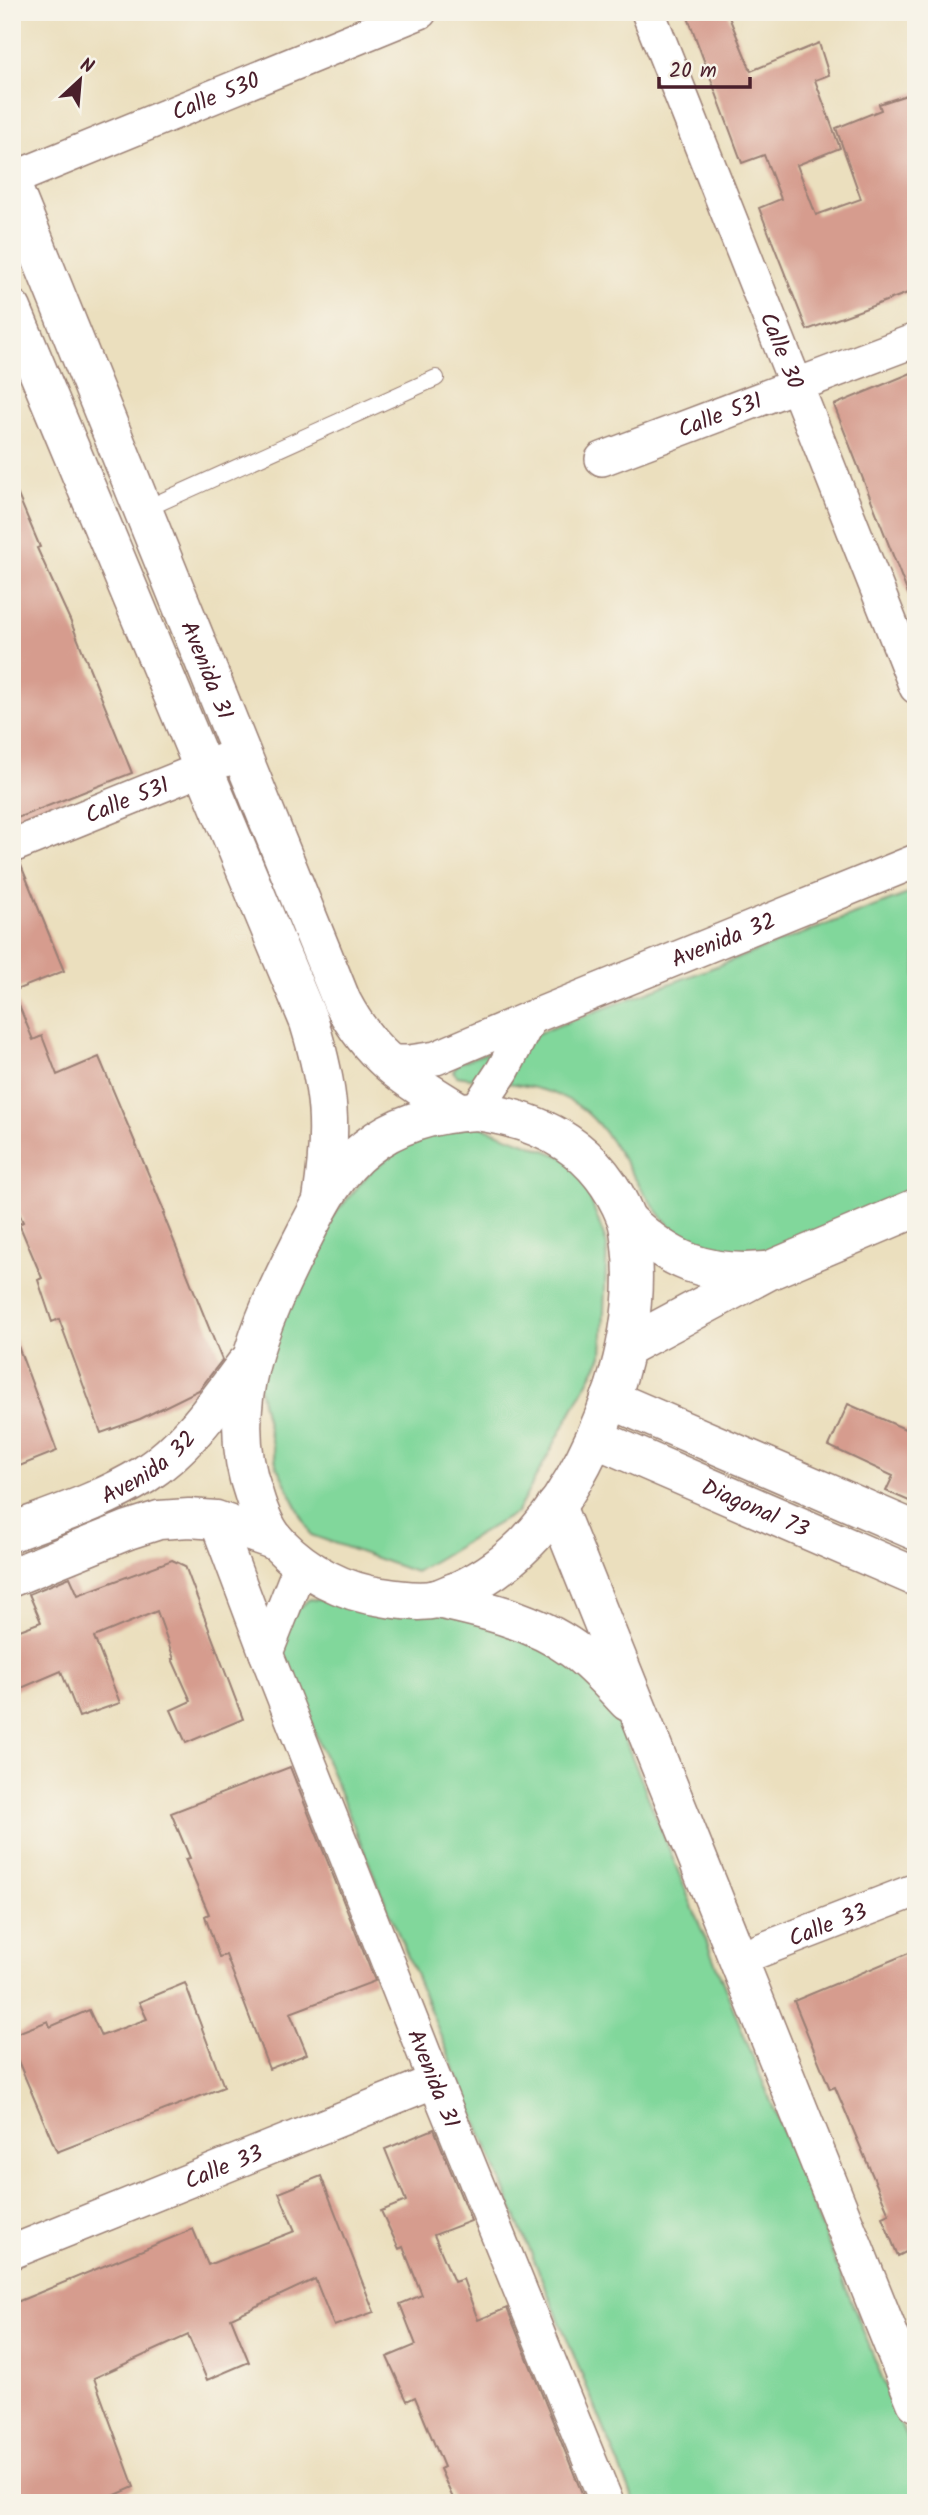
<svg xmlns="http://www.w3.org/2000/svg" width="928" height="2515" font-family="Kalam,sans-serif">
	<style>
		.green { fill: #81d79b; stroke: #667b63; stroke-width: 2 }
		.building { fill: #d69c8e }
		.lines { fill: none; stroke-linecap: round; stroke-linejoin: round }
		.lane-casing { stroke: #9a7f74; stroke-width: 18 }
		.street-casing { stroke: #9a7f74; stroke-width: 36 }
		.secondary-casing { stroke: #9a7f74; stroke-width: 41 }
		.lane { stroke: #fff; stroke-width: 16 }
		.street { stroke: #fff; stroke-width: 33 }
		.secondary { stroke: #fff; stroke-width: 38 }
		.labels { text-anchor: middle; stroke-width: 7; stroke-linejoin: round; paint-order: stroke }
		.street-label { font-size: 23px; fill: #4a1f2b; stroke: #f7f3e8 }
	</style>
	<rect width="100%" height="100%" fill="#f7f3e8"/>
	<filter id="ink" filterUnits="userSpaceOnUse"><feTurbulence type="fractalNoise" baseFrequency=".0143" numOctaves="2"/><feDisplacementMap in="SourceGraphic" scale="14" xChannelSelector="R" yChannelSelector="G"/><feConvolveMatrix kernelMatrix="1 2 1 2 8 2 1 2 1" color-interpolation-filters="sRGB"/></filter>
	<filter id="wash" filterUnits="userSpaceOnUse"><feTurbulence type="fractalNoise" baseFrequency=".00686" numOctaves="4" result="noise"/><feDisplacementMap in="SourceGraphic" scale="28" xChannelSelector="R" yChannelSelector="G"/><feGaussianBlur stdDeviation="1.57" result="paint"/><feColorMatrix in="noise" values="0 0 0 0 0 0 0 0 0 0 0 0 0 0 0 0 0 1.4 0 .05"/><feComposite in="paint" operator="in"/></filter>
	<g filter="url(#wash)">
		<rect width="100%" height="100%" fill="#ebdfbe"/>
		<path class="green" d="M916,891V1202C885,1212 855,1222 825,1233C793,1243 760,1258 726,1254C650,1247 633,1147 580,1107C549,1084 495,1082 457,1076L453,1071L459,1063Z
			M447,1114L577,1162L607,1245L602,1356L517,1512L415,1572L311,1535L277,1467L258,1384L305,1249L371,1171Z
			M309,1599L501,1618L601,1680L916,2462V2503H635L278,1644L287,1620Z"/>
		<g id="blocks">
			<path class="building" d="M686,12H727L751,71L819,43L829,75L815,80L840,148L797,165L816,215L861,199L836,128L881,110L879,104L916,92V290L807,330L759,208L781,199L764,155L742,163Z
				M916,371V609H914L834,405Z
				M12,481L40,547L37,548L70,620L132,773L12,820Z
				M20,863L64,971L13,991L33,1040L42,1036L57,1075L99,1057L165,1213L163,1214L222,1360L199,1390L140,1419L101,1433L59,1319L52,1322L38,1280L42,1278L19,1224L23,1222L12,1197V865Z
				M12,1338H15L57,1451L12,1469Z
				M848,1404L914,1433L916,1430V1504L886,1491L893,1476L829,1446Z
				M172,1560L185,1566L243,1719L186,1743L171,1710L191,1701L172,1659H174L157,1611L94,1637L120,1703L79,1717L61,1671L12,1692V1633L41,1622L29,1594L70,1577L78,1595Z
				M290,1767L375,1981L290,2013L307,2054L269,2069L226,1955L219,1957L205,1916L209,1914L185,1859L190,1858L171,1813Z
				M916,1950V2247L898,2256L882,2217L889,2214L835,2087L830,2089L794,2001Z
				M185,1983L224,2087L57,2152L12,2047V2035L48,2021L50,2027L89,2010L101,2036L147,2019L139,2002Z
				M434,2129L471,2221L434,2235L454,2282L463,2279L478,2320L507,2308L586,2503H455L440,2469L444,2467L415,2397L407,2401L387,2357L416,2345L400,2304L422,2295L403,2247L399,2249L381,2211L406,2201L385,2149Z
				M321,2176L374,2312L334,2326L315,2279L231,2318L249,2362L207,2380L188,2335L94,2378L134,2487L97,2503H12V2304L193,2229L208,2265L295,2231L279,2193Z"/>
		</g>
	</g>
	<g filter="url(#ink)">
		<use href="#blocks" fill-opacity="0" stroke="#9a7f74" stroke-width="2"/>
		<g class="lines">
			<g class="lane-casing">
				<path id="lane" d="M143,510L436,378"/>
			</g>
			<g class="street-casing">
				<g id="street">
					<path id="s1" d="M648,12L916,687"/>
					<path id="s2" d="M12,179L420,12"/>
					<path id="s3" d="M602,459L916,340"/>
					<path id="s4" d="M12,846L229,758"/>
					<path id="s5" d="M385,1062H409L436,1058L530,1018L916,861"/>
					<path d="M476,1111L503,1070L530,1018"/>
					<path d="M216,1520L266,1653"/>
					<path id="s6" d="M301,1564L266,1653L435,2081L607,2503"/>
					<path id="s7" d="M738,1959L916,1890"/>
					<path id="s8" d="M12,2252L435,2081"/>
				</g>
			</g>
			<g class="secondary-casing">
				<g id="secondary">
					<path id="s9" d="M12,186L342,1002C372,1059 407,1079 460,1112"/>
					<path d="M12,309L309,1022C330,1091 333,1128 322,1200"/>
					<path d="M476,1111C545,1121 599,1150 626,1218C629,1226 630,1236 631,1245C637,1295 629,1342 614,1389C586,1470 539,1556 457,1591C451,1593 444,1597 437,1599C420,1603 400,1600 382,1597C343,1592 306,1572 279,1544C267,1532 259,1512 254,1495C222,1406 260,1323 300,1244C318,1209 335,1172 366,1148C398,1122 436,1113 476,1111Z"/>
					<path d="M628,1221C670,1261 706,1276 765,1271"/>
					<path d="M626,1347L768,1271L916,1208"/>
					<path d="M610,1399L916,1531"/>
					<path id="s10" d="M595,1438L916,1577"/>
					<path d="M556,1506L916,2402"/>
					<path id="s11" d="M12,1532C57,1515 104,1500 144,1475C186,1448 216,1404 245,1365"/>
					<path d="M12,1577L128,1530L159,1520L189,1518L216,1520L276,1541"/>
					<path d="M437,1599C484,1609 534,1621 573,1649C594,1664 611,1684 628,1702"/>
				</g>
			</g>
			<use href="#lane" class="lane"/>
			<use href="#street" class="street"/>
			<use href="#secondary" class="secondary"/>
		</g>
	</g>
	<g class="labels">
		<g class="street-label">
			<text dy="8" stroke="none"><textPath href="#s2" startOffset="220">Calle 530</textPath></text>
			<text dy="8" stroke="none"><textPath href="#s1" startOffset="364">Calle 30</textPath></text>
			<text dy="8" stroke="none"><textPath href="#s3" startOffset="126">Calle 531</textPath></text>
			<text dy="8" stroke="none"><textPath href="#s9" startOffset="522">Avenida 31</textPath></text>
			<text dy="8" stroke="none"><textPath href="#s4" startOffset="124">Calle 531</textPath></text>
			<text dy="8" stroke="none"><textPath href="#s5" startOffset="362">Avenida 32</textPath></text>
			<text dy="8" stroke="none"><textPath href="#s11" startOffset="152">Avenida 32</textPath></text>
			<text dy="8" stroke="none"><textPath href="#s10" startOffset="175">Diagonal 73</textPath></text>
			<text dy="8" stroke="none"><textPath href="#s7" startOffset="96">Calle 33</textPath></text>
			<text dy="8" stroke="none"><textPath href="#s6" startOffset="553">Avenida 31</textPath></text>
			<text dy="8" stroke="none"><textPath href="#s8" startOffset="228">Calle 33</textPath></text>
		</g>
	</g>
	<rect width="928" height="2515" fill="none" stroke="#f7f3e8" stroke-width="42"/>
	<g transform="translate(80 80) rotate(26)" stroke="#f7f3e8" stroke-width="5" paint-order="stroke">
	<path d="M0-5L12 26L0 18L-12 26Z" fill="#4a1f2b"/>
	<text y="-10" font-size="19" font-weight="bold" text-anchor="middle" fill="#4a1f2b">N</text>
	</g>
	<path d="M659 77v10h91v-10" fill="none" stroke="#4a1f2b" stroke-width="3.5"/>
	<text x="669" y="77" font-size="21" fill="#4a1f2b" stroke="#f7f3e8" stroke-width="5" paint-order="stroke">20 m</text>
</svg>
